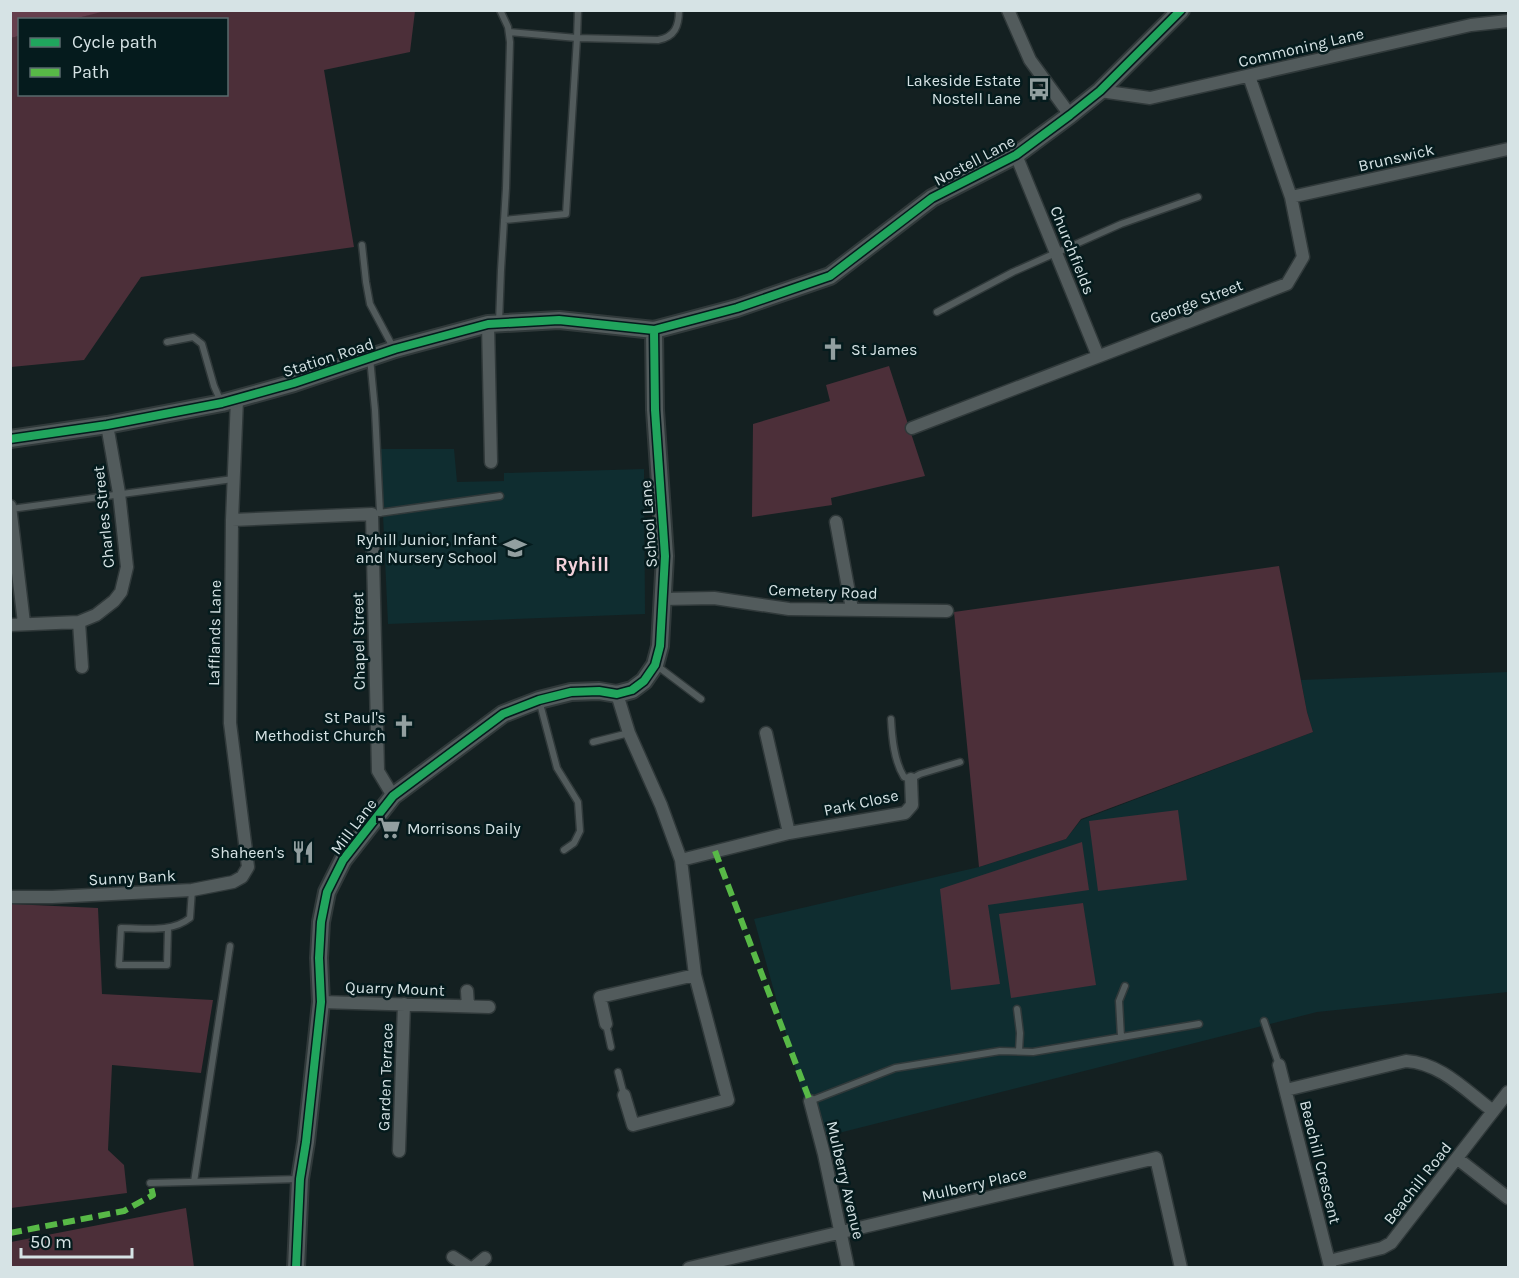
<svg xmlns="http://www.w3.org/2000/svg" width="1519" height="1278" font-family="Karla,sans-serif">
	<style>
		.built { fill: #0f2d30 }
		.green { fill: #4c2f39 }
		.forest { fill: #663f4d }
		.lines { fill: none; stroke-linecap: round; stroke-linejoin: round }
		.service-casing { stroke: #30393a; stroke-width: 9 }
		.minor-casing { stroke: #30393a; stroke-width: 15 }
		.tertiary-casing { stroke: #30393a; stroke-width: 20 }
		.service { stroke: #525b5c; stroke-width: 6 }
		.minor { stroke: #525b5c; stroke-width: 12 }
		.tertiary { stroke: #525b5c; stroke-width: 16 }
		.quiet { stroke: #58b947; stroke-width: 6; stroke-dasharray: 12 6; stroke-linecap: butt }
		.cycleway-casing { stroke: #051b1d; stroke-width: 11 }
		.cycleway { stroke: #20a55d; stroke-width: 8 }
		.labels { text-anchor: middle; stroke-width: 5; stroke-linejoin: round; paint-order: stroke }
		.street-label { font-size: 16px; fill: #d6e3e5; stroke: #051b1d }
		.poi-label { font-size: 16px; fill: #d6e3e5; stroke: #051b1d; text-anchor: end }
		.quarter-label { font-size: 20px; font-weight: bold; fill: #f4d2dc; stroke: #051b1d }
	</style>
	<rect width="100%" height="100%" fill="#142021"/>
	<path class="built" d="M380,449H454L457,482L504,481V473L644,469L645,614L388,624Z
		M1508,672V992L1317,1012L815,1139L754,919L979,867L1066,839L1081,820L1313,732L1307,712L1301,680Z"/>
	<path class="green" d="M105,10L415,11L410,52L324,70L354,247L141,277L84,360L11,367L10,38L19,36L20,94H226V20L74,19Z
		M889,366L925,476L831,498L832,505L752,517L753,424L830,401L826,385Z
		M1279,566L1307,712L1313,732L1081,819L1066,839L979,867L954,612Z
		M1178,810L1187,880L1098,891L1089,821Z
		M1082,842L1089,890L988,905L1000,984L951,990L940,889Z
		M1083,903L1096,985L1011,998L999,914Z
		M11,904L98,908L102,994L213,1000L201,1073L112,1065L108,1150L124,1165L127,1193L11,1208Z
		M186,1208L194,1267H11V1242Z"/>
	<path class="forest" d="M11,10H105V11L74,19L20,20L19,36L11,38Z"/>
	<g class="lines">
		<g class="service-casing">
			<path id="service" d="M578,10L577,38L658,40C675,37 679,26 679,10
				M504,220L566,214L577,38L509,32
				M362,245L366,282L370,304L394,349
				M937,312L1013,272L1121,224L1198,197
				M499,323L501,270L506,188L510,42L508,27L500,10
				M167,342L193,337L202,344L214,386L221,402
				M370,358L375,410L380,513
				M11,509L233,479
				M379,513L500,496
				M656,665L701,699
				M539,700L557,768L578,802L580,831L574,843L564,850
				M891,719C892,738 894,761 904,777L911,779L920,774L960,762
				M593,742L629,733
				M168,928L167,965H119L121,928C145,928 171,933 190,918L192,890
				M1017,1009L1020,1033L1019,1051
				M1264,1021L1279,1065
				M606,1024L611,1047
				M1121,1037L1119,1001L1125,986
				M618,1072L624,1095
				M810,1101L895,1068L1000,1051L1033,1052L1199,1024
				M194,1182L230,946
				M150,1183L299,1179"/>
		</g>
		<g class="minor-casing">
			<path id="minor" d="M1008,10L1030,60L1070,115
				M1100,91L1150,98L1471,25L1508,21
				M1016,155L1098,356
				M1291,197L1508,149
				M488,324L491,462
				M912,428L1287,284L1303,257L1291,197L1249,76
				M10,506L24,623
				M232,520L372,514L378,771L393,796
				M836,522L852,609
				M663,599L714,598L789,609L947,611
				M79,622L82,667
				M10,625L79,622L96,615L114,601L121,592L127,567L119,493L107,425
				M617,694L629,733L661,805L681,860L695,975L728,1100L633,1125L624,1095
				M766,733L789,833
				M681,860L789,833L905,813L912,805L911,779
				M10,897H52L192,890L233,882L242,877L248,867L230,723L232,520L237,399
				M467,991L468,1006
				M321,1002L489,1007
				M606,1024L600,997L695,975
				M1279,1065L1330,1266
				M1286,1090L1406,1061C1441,1063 1466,1091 1493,1111
				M810,1101L824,1154L848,1268
				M399,1151L404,1004
				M1458,1159L1508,1198
				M453,1257L470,1268
				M1329,1261L1382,1248L1391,1243L1508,1092
				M473,1268L485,1258
				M689,1268L1156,1158L1181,1268"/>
		</g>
		<g class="tertiary-casing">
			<path id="tertiary" d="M10,439L107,425L222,403L294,383L395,349L488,324L559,320L654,330L737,308L830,276L932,198L1016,155L1070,115L1100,91L1181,10
				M296,1268L300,1179L306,1142L321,1002L319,958L321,922L327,892L343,860L393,796L503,714L539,700L571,692L599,691L617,694L632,690L644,681L655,665L660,646L665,556L655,410L654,330"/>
		</g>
		<use href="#service" class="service"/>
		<use href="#minor" class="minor"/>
		<use href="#tertiary" class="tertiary"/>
		<path class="quiet" d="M715,851L810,1101
			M10,1233L124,1211L153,1195L150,1183"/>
		<g class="cycleway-casing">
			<path id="cycleway" d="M10,439L107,425L222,403L294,383L395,349L488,324L559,320L654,330L737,308L830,276L932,198L1016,155L1070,115L1100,91L1181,10
				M296,1268L300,1179L306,1142L321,1002L319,958L321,922L327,892L343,860L393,796L503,714L539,700L571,692L599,691L617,694L632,690L644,681L655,665L660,646L665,556L655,410L654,330"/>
		</g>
		<use href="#cycleway" class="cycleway"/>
	</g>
	<defs>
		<g id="bus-bare" transform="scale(1.8)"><path d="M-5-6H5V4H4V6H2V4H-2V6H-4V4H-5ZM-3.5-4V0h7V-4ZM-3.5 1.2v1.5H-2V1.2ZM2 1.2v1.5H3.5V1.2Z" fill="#929fa0" stroke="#051b1d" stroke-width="2.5" paint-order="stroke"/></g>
		<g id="church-bare" transform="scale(1.8)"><path d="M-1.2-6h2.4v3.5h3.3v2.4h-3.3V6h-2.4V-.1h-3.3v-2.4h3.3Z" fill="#929fa0" stroke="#051b1d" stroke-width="2.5" paint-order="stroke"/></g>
		<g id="school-bare" transform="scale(1.8)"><path d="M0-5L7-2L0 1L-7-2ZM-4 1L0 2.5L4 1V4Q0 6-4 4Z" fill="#929fa0" stroke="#051b1d" stroke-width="2.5" paint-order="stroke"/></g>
		<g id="supermarket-bare" transform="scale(1.8)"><path d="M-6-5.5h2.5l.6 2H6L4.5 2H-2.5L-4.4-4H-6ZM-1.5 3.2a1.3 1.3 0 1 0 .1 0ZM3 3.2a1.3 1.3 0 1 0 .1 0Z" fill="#929fa0" stroke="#051b1d" stroke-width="2.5" paint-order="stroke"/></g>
		<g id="restaurant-bare" transform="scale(1.8)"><path d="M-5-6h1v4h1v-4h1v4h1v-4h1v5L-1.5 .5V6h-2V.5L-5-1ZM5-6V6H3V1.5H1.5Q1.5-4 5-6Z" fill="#929fa0" stroke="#051b1d" stroke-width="2.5" paint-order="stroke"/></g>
	</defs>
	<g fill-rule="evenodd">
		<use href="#bus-bare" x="1039" y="89"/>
		<use href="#church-bare" x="833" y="349"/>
		<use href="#school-bare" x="515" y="548"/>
		<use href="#church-bare" x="404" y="726"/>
		<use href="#supermarket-bare" x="389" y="828"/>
		<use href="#restaurant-bare" x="303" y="852"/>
	</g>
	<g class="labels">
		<g class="street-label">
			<text transform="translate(1301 47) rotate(-13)" y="6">Commoning Lane</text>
			<text transform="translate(1396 157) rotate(-13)" y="6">Brunswick</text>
			<text transform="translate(974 160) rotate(-28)" y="6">Nostell Lane</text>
			<text transform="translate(1073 250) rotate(68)" y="6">Churchfields</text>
			<text transform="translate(1196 301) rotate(-21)" y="6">George Street</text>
			<text transform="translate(328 357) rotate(-18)" y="6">Station Road</text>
			<text transform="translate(103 517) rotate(-96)" y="6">Charles Street</text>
			<text transform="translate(648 524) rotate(-94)" y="6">School Lane</text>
			<text transform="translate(823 591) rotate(2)" y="6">Cemetery Road</text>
			<text transform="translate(214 633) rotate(-89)" y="6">Lafflands Lane</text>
			<text transform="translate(358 641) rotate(-91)" y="6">Chapel Street</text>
			<text transform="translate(861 802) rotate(-12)" y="6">Park Close</text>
			<text transform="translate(353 826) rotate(-53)" y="6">Mill Lane</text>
			<text transform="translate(132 877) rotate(-3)" y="6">Sunny Bank</text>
			<text transform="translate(395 988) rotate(2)" y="6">Quarry Mount</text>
			<text transform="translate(385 1077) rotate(-88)" y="6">Garden Terrace</text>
			<text transform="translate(1321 1162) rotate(76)" y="6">Beachill Crescent</text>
			<text transform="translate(846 1180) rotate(77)" y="6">Mulberry Avenue</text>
			<text transform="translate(1417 1183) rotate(-52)" y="6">Beachill Road</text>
			<text transform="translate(974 1184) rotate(-13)" y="6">Mulberry Place</text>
		</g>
		<g class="poi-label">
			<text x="1021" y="86">Lakeside Estate<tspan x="1021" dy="18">Nostell Lane</tspan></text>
			<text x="851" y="355" text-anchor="start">St James</text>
			<text x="497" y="545">Ryhill Junior, Infant<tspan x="497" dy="18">and Nursery School</tspan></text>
			<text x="386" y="723">St Paul's<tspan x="386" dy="18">Methodist Church</tspan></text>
			<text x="407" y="834" text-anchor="start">Morrisons Daily</text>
			<text x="285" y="858">Shaheen's</text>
		</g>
		<g class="quarter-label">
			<text x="582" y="571">Ryhill</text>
		</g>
	</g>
	<rect width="1519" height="1278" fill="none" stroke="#d6e3e5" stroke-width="24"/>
	<rect x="18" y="18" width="210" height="78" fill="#051b1d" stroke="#596b6d" stroke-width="1.5"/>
	<rect x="30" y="38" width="30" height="9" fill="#20a55d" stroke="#596b6d" stroke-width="1.5"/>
	<text x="72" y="48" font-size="18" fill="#d6e3e5">Cycle path</text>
	<rect x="30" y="68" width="30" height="9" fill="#58b947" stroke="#596b6d" stroke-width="1.5"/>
	<text x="72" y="78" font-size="18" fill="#d6e3e5">Path</text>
	<path d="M21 1248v9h111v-9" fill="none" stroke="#d6e3e5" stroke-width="3"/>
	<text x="30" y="1248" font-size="18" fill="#d6e3e5" stroke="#051b1d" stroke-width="4.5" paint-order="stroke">50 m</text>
</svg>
